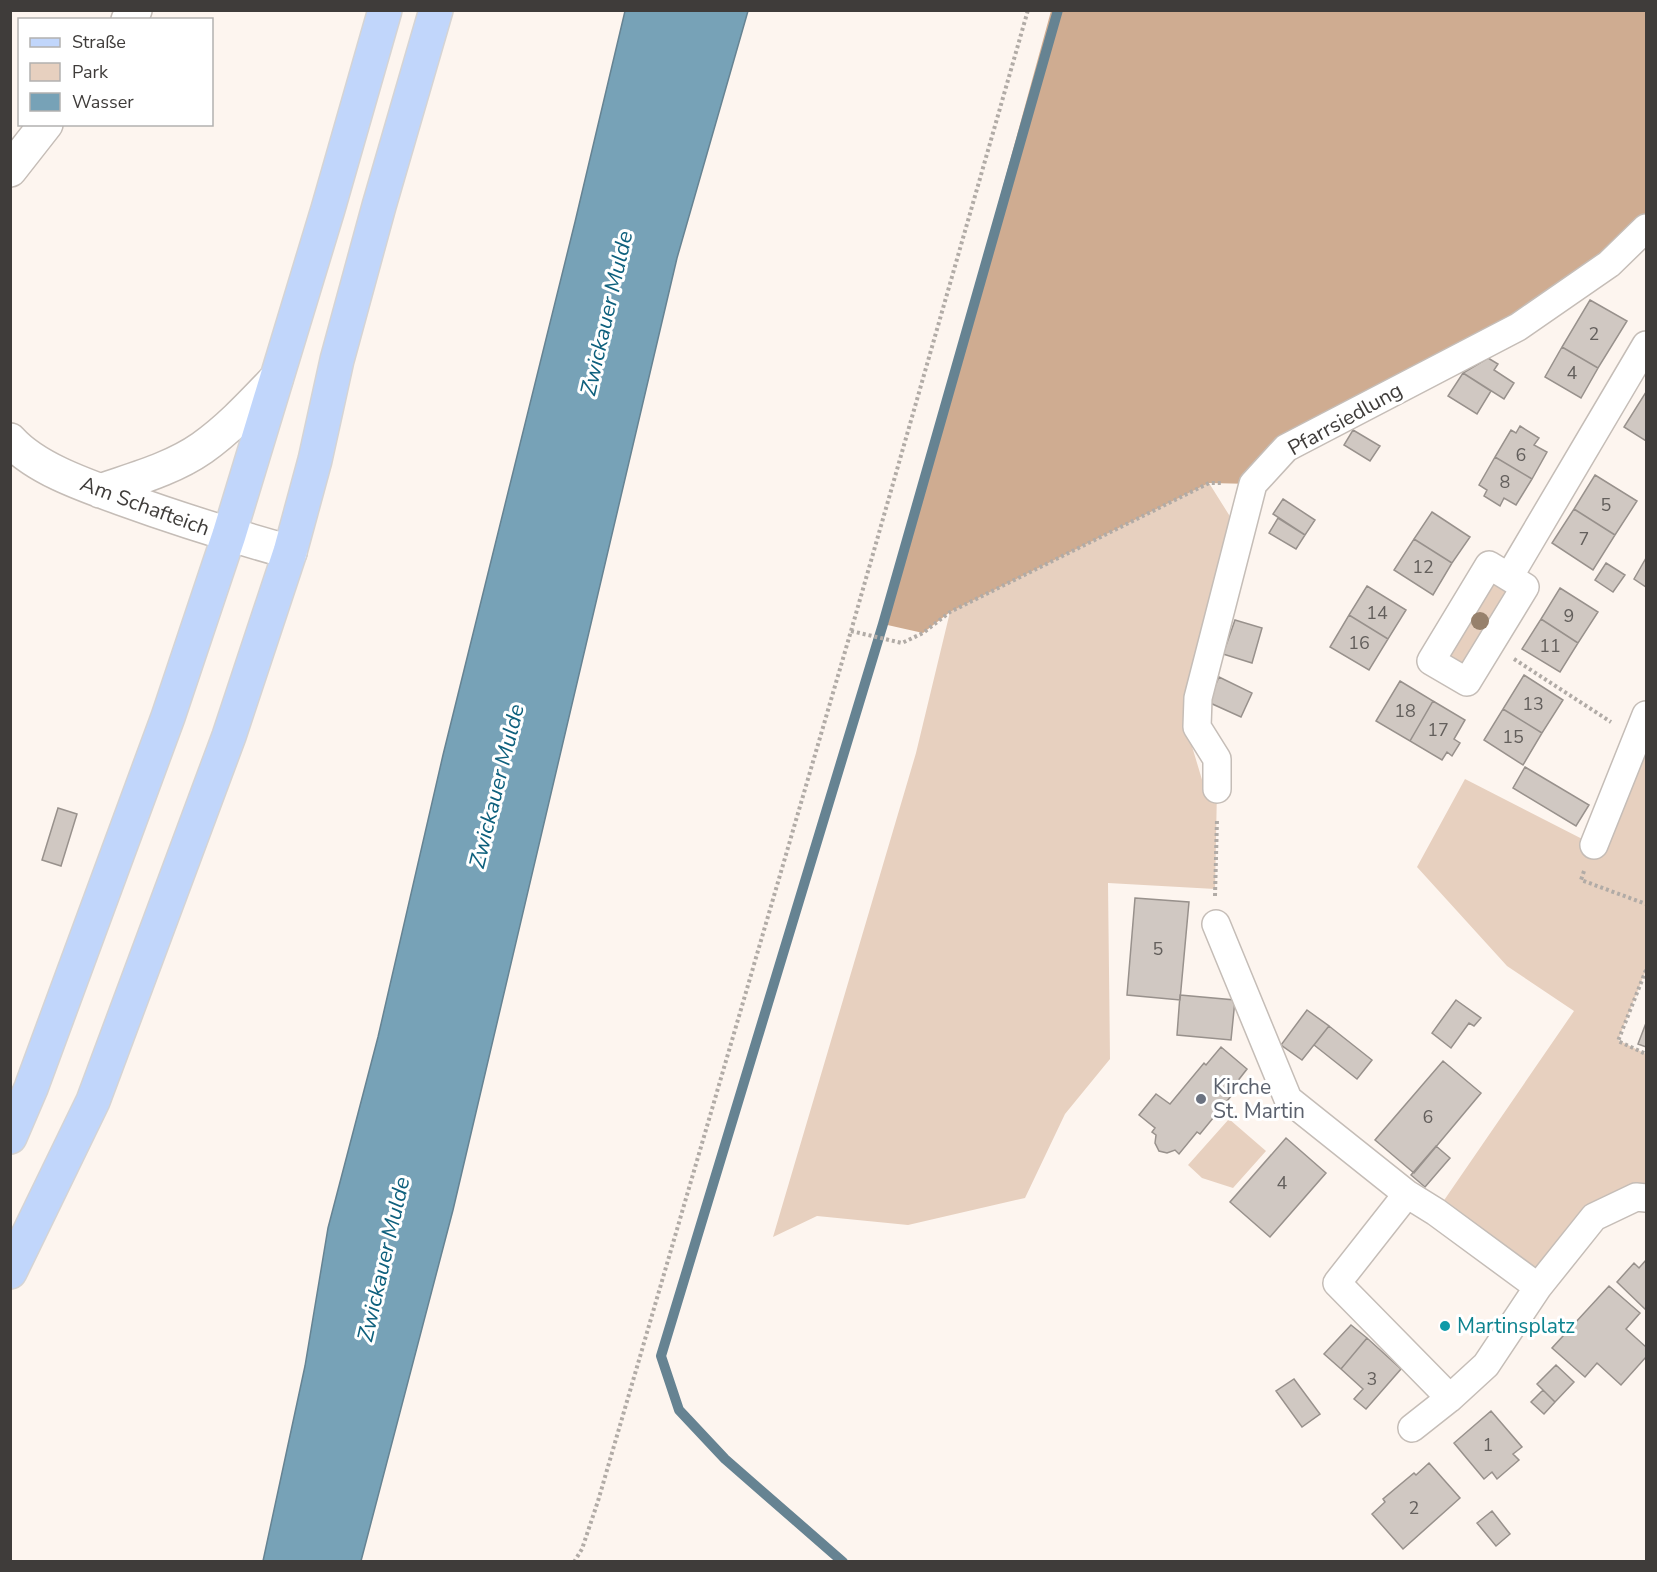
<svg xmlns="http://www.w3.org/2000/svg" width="1657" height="1572" font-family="'Nunito Sans',sans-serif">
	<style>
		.green { fill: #e7d0bf }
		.forest { fill: #cfac91 }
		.water { fill: #77a2b7; stroke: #668392; stroke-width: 1.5 }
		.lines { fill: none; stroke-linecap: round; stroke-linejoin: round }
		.stream { stroke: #668392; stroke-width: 10 }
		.building { fill: #d0c8c2; stroke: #98918c; stroke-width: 1.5 }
		.street-casing { stroke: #c5bdb7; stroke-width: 30 }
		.secondary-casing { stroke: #c5bdb7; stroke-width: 36 }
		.primary-casing { stroke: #d5d4d4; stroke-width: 36 }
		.path { stroke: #b1aba6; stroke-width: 4; stroke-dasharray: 3 3; stroke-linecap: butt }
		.street { stroke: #fff; stroke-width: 27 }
		.secondary { stroke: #fff; stroke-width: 33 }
		.primary { stroke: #c1d6fb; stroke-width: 33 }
		.tree { fill: #97816c }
		.worship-dot { fill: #6b7280; stroke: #fff; stroke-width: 2 }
		.culture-dot { fill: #0f9aa8; stroke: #fff; stroke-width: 2 }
		.labels { text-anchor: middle; stroke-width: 6; stroke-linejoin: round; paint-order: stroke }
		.number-label { font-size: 18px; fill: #635f5c }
		.street-label { font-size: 21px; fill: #3f3c3a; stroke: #fff }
		.worship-label { font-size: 21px; fill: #5b616d; stroke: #fff; text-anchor: start }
		.culture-label { font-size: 21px; fill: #0d838f; stroke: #fff; text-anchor: start }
		.water-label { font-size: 22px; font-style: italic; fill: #0e607d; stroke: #fff }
	</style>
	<rect width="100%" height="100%" fill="#fdf5ef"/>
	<path class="green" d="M1209,483L1236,526L1191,743L1203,783L1217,789L1215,889L1108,883L1110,1059L1065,1114L1025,1198L908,1225L817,1216L773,1237L916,753L950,612Z
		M1489,565L1525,587L1467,682L1431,661Z
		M1646,715V970L1618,1040L1646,1054V1198L1636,1197L1538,1287L1436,1212L1574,1011L1507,966L1417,867L1465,779L1594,845Z
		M1229,1119L1266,1151L1233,1188L1202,1178L1188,1165Z"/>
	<path class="forest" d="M1051,11H1646V228L1609,264L1286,448L1253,484L1209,483L950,612L923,633L883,624Z"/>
	<path class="water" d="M625,11H748L677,258L453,1210L361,1561H263L305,1366L328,1228L378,1037L443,755L575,222Z"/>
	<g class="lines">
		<path class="stream" d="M843,1562L725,1459L679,1410L661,1356L883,624L1058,10"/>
	</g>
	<path class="building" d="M1590,300L1627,321L1598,368L1562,347Z
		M1562,347L1598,368L1581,398L1545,377Z
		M1488,358L1498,364L1494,370L1514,383L1504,399L1463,373Z
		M1463,373L1491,391L1477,414L1448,396Z
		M1646,392V441L1624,427Z
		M1520,426L1539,438L1534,445L1547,452L1532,479L1495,457L1511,430L1516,433Z
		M1353,430L1380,446L1370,461L1344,445Z
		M1495,457L1532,479L1516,505L1504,498L1500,506L1484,496L1487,490L1479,485Z
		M1595,475L1637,501L1615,535L1574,509Z
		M1283,499L1315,520L1305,535L1273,514Z
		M1574,509L1615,535L1593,570L1552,543Z
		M1432,512L1470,537L1452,563L1414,539Z
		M1278,518L1305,535L1296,549L1269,533Z
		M1414,539L1452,563L1433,595L1394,570Z
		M1646,558V587L1634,579Z
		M1606,563L1625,575L1613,592L1595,580Z
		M1367,586L1406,610L1388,639L1349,615Z
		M1560,588L1598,612L1578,643L1541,619Z
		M1349,615L1388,639L1369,670L1330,647Z
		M1541,619L1578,643L1560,672L1522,649Z
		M1235,620L1262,628L1252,663L1223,654Z
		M1524,675L1563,700L1542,733L1503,709Z
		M1219,677L1252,693L1241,717L1208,702Z
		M1400,681L1433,701L1410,741L1376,721Z
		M1433,701L1465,720L1454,739L1460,743L1452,756L1447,752L1442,760L1410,741Z
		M1503,709L1542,733L1523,765L1484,740Z
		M1525,767L1589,805L1576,826L1513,788Z
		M58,808L77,814L61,866L42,860Z
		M1135,898L1189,902L1180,1000L1127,995Z
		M1180,995L1235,1000L1231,1040L1177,1035Z
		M1456,1000L1481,1018L1474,1026L1469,1023L1451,1048L1432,1033Z
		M1307,1010L1329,1026L1302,1060L1281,1045Z
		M1646,1023V1047L1638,1044Z
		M1329,1026L1372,1060L1357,1079L1314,1045Z
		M1221,1047L1247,1069L1233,1087L1236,1090L1200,1134L1197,1132L1179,1154L1175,1150L1167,1153L1159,1151L1155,1143L1156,1135L1152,1132L1155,1128L1139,1115L1156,1094L1170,1104L1204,1063L1206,1065Z
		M1443,1061L1481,1093L1414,1173L1375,1140Z
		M1286,1138L1326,1173L1270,1237L1230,1202Z
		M1436,1146L1450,1158L1425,1187L1411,1175Z
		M1646,1260V1310L1617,1282L1634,1263L1639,1268Z
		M1609,1286L1640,1313L1626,1329L1646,1347V1357L1621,1385L1597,1363L1585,1377L1552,1348Z
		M1351,1325L1367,1338L1341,1369L1324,1354Z
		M1367,1338L1401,1369L1366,1409L1354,1399L1363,1389L1341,1369Z
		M1556,1365L1574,1382L1555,1402L1537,1384Z
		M1294,1379L1320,1414L1302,1427L1276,1391Z
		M1543,1390L1555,1402L1544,1414L1531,1402Z
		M1491,1411L1522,1447L1513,1454L1519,1460L1497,1479L1492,1472L1484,1479L1454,1443Z
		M1429,1463L1460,1498L1403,1549L1372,1514L1385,1502L1383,1499L1414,1473L1416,1475Z
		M1492,1511L1510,1534L1496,1546L1477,1523Z"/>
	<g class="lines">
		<g class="street-casing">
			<path id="street" d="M1489,565L1525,587L1467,682L1431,661Z
				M1509,577L1646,345
				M1217,789V759L1197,727L1198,698L1253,484L1286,448L1518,327L1609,264L1646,228
				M1594,845L1646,715
				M1216,924L1288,1099L1407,1194L1436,1212L1538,1287
				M1407,1194L1337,1283L1450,1398
				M1412,1428L1450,1398L1486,1365L1538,1287L1594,1217L1636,1197L1646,1198"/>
		</g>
		<g class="secondary-casing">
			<path id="secondary" d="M128,20L135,10
				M10,170L46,124
				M10,440C36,469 87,486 123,499C178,519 233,536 290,552
				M100,491C134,479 172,469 202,448C230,428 252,404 276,379"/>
		</g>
		<g class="primary-casing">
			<path id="primary" d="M10,1137L31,1088L168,717L229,535L328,209L385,10
				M10,1272L93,1101L229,736L290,552L315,460L337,360L379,206L436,10"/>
		</g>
		<path class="path" d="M851,631L902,643L923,633L950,612L1209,483H1223
			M1514,659L1611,722
			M1584,871L1581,880L1646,904
			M1215,896L1217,819
			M1646,970L1618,1041L1646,1054
			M574,1562L582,1549L598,1501L851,631L1028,10"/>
		<use href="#street" class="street"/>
		<use href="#secondary" class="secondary"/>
		<use href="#primary" class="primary"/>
	</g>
	<circle class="tree" cx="1480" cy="621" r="9"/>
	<circle class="worship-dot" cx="1201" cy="1099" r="6"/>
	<circle class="culture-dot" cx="1445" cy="1326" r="6"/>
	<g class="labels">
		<g class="number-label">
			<text x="1594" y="340">2</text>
			<text x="1572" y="379">4</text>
			<text x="1521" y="461">6</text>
			<text x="1505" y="488">8</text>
			<text x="1606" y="511">5</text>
			<text x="1584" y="545">7</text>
			<text x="1423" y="573">12</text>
			<text x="1377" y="619">14</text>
			<text x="1569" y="622">9</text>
			<text x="1359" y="649">16</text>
			<text x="1550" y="652">11</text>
			<text x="1533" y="710">13</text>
			<text x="1405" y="717">18</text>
			<text x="1438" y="736">17</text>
			<text x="1513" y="743">15</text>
			<text x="1158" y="955">5</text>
			<text x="1428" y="1123">6</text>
			<text x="1282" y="1189">4</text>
			<text x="1372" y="1385">3</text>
			<text x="1488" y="1451">1</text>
			<text x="1414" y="1514">2</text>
		</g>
		<g class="street-label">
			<text transform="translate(1345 419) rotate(-29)" y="7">Pfarrsiedlung</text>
			<text transform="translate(145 506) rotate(20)" y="7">Am Schafteich</text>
		</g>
		<g class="worship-label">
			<text x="1213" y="1094">Kirche<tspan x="1213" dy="24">St. Martin</tspan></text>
		</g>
		<g class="culture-label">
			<text x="1457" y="1333">Martinsplatz</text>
		</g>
		<g class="water-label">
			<text transform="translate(606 313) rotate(-77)" y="8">Zwickauer Mulde</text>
			<text transform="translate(496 786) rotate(-76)" y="8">Zwickauer Mulde</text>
			<text transform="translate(383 1259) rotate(-77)" y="8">Zwickauer Mulde</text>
		</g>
	</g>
	<rect width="1657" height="1572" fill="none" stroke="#3f3c3a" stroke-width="24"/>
	<rect x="18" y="18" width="195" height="108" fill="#ffffff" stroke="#b2b1b0" stroke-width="1.5"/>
	<rect x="30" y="38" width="30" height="9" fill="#c1d6fb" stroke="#b2b1b0" stroke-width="1.5"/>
	<text x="72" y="48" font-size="18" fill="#3f3c3a">Straße</text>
	<rect x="30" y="63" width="30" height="18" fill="#e7d0bf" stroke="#b2b1b0" stroke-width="1.5"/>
	<text x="72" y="78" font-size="18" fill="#3f3c3a">Park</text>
	<rect x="30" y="93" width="30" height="18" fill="#77a2b7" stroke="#b2b1b0" stroke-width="1.5"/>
	<text x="72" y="108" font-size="18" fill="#3f3c3a">Wasser</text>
</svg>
